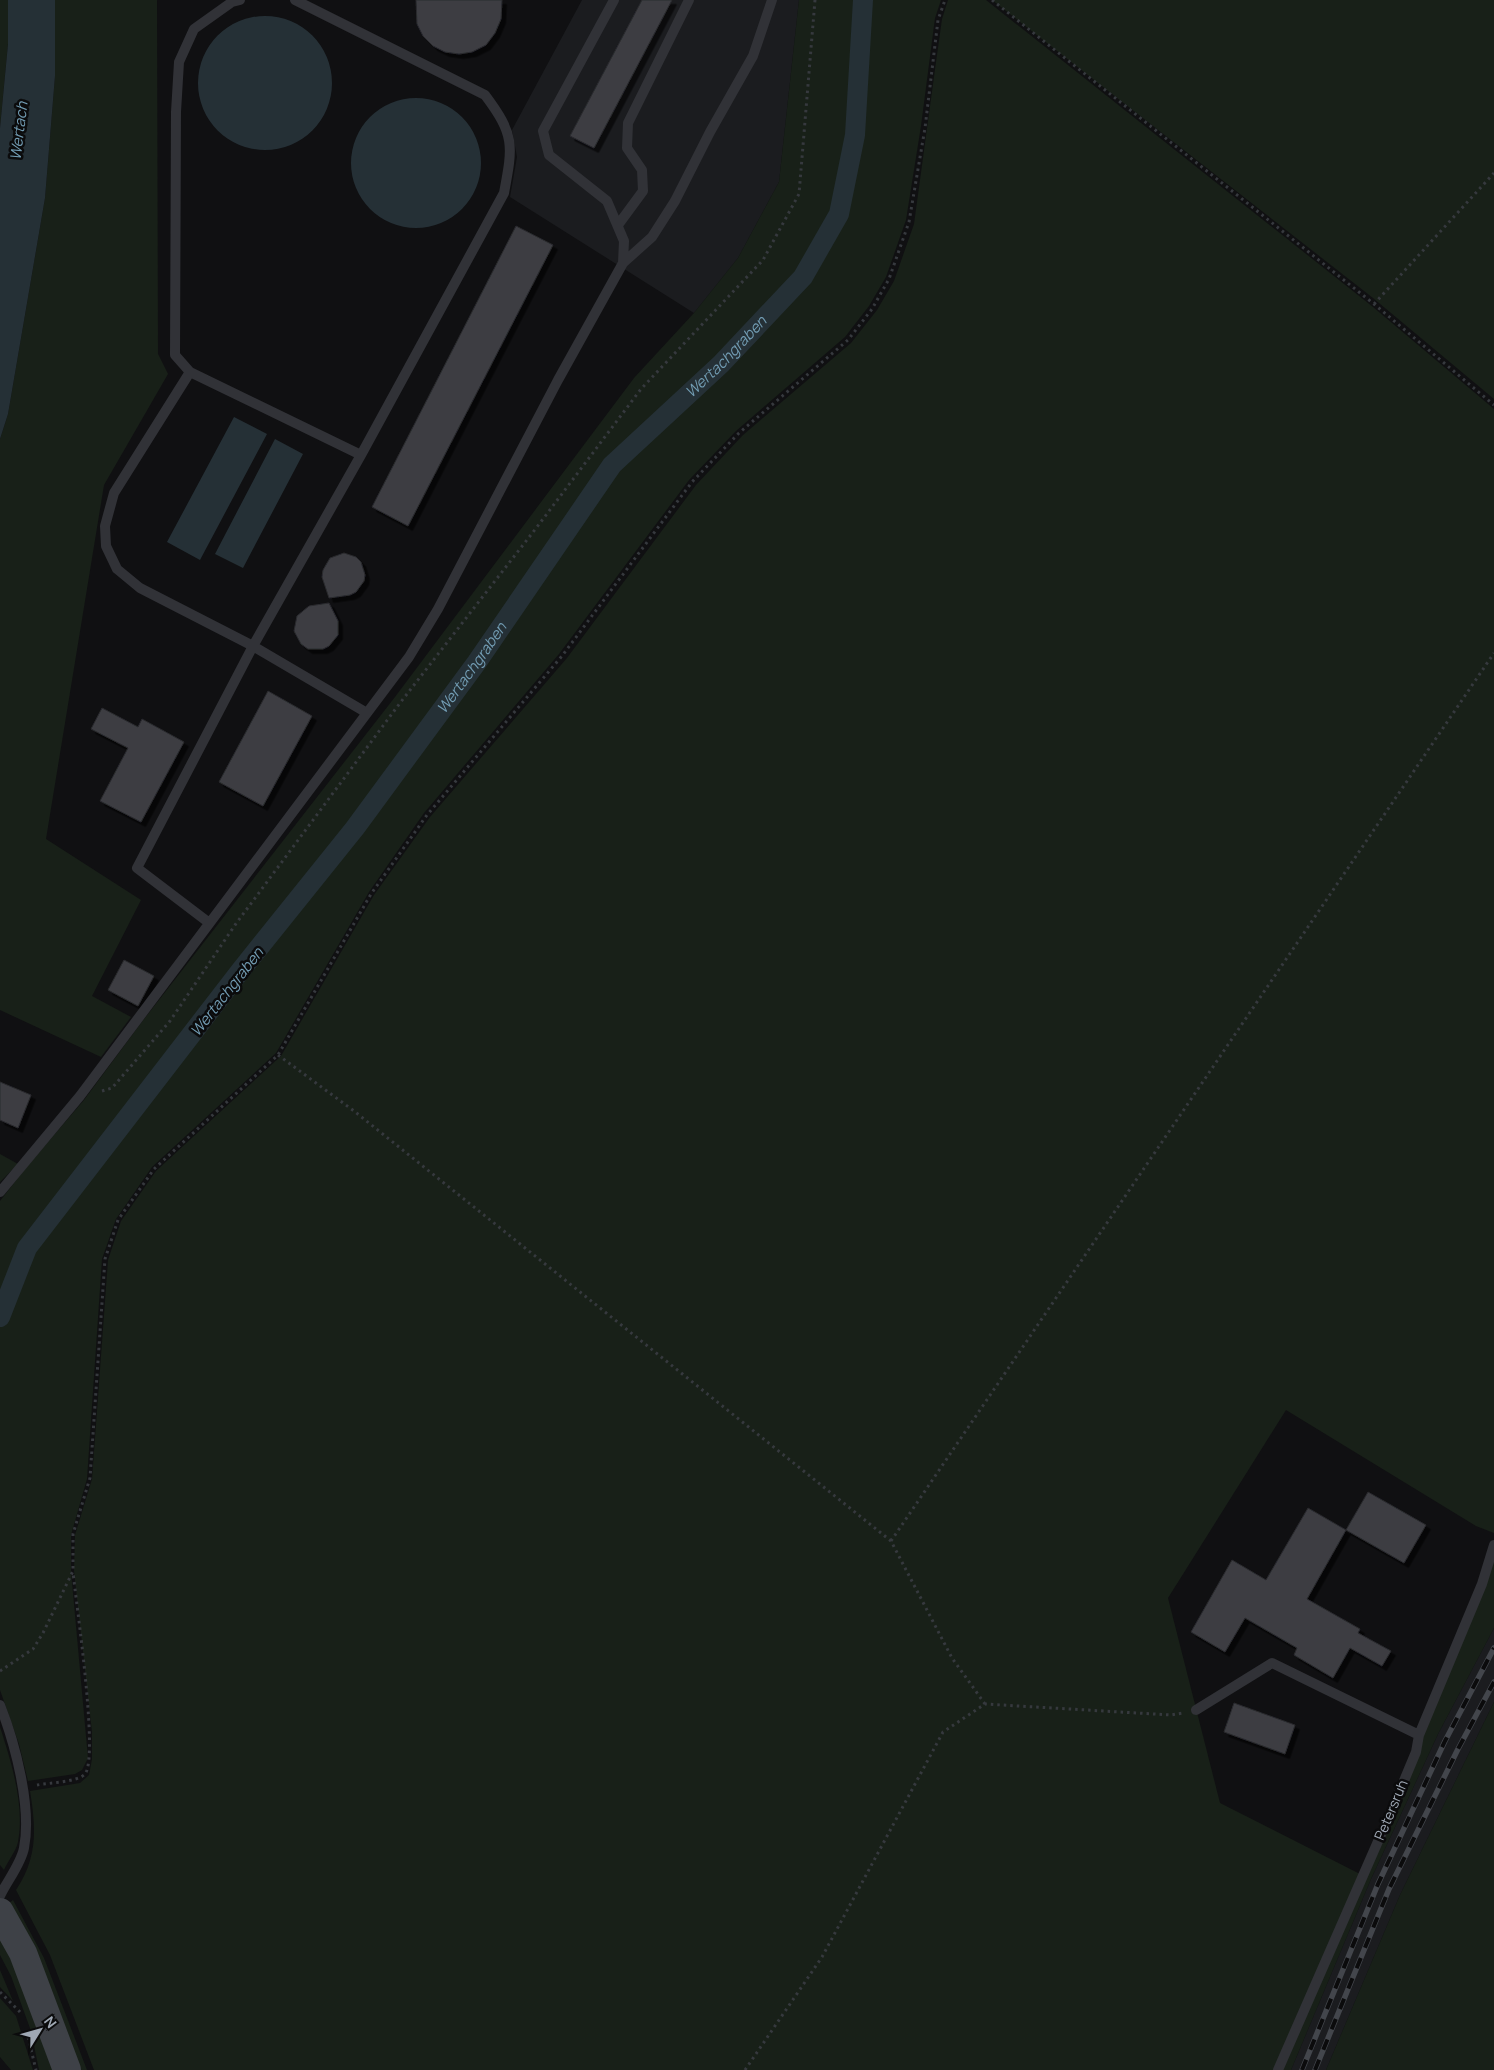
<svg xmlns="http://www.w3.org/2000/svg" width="1494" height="2070" font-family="Manrope,sans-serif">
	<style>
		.built { fill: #1b1c1f }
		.green { fill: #182018 }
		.water { fill: #253036 }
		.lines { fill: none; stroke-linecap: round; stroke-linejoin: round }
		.canal { stroke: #253036; stroke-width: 20 }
		.building { fill: #3c3e42; stroke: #2a2a2e; filter: url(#shadow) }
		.path { stroke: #36393e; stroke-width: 3; stroke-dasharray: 2.5 4; stroke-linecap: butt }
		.lane { stroke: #313237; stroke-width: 10 }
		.secondary { stroke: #3e4147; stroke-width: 28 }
		.rail-casing { stroke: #43464c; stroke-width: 5.5 }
		.rail { stroke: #0b0b0c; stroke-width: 4; stroke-dasharray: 11; stroke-linecap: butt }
		.labels { text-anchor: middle; stroke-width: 5; stroke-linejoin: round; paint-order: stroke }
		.street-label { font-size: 14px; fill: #9fa8b4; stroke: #0b0b0c }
		.water-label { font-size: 15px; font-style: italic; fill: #729cb3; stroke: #0b0b0c }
	</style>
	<defs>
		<filter id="shadow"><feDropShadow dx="4.5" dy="4.5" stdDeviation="0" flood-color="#0009"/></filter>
	</defs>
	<rect width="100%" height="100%" fill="#101012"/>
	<path class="built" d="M582,0H799L779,182L738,258L694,313L510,197L517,157L512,130Z
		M1494,1628V1702L1400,1895L1326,2070H1291L1371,1879L1438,1734Z"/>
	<path class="green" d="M0,0H8V44L0,128Z
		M55,0H157L158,354L168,374L104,485L46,839L141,900L92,996L131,1017L101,1057L0,1010V439L8,414L45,198L55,76Z
		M799,0H941L935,18L921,126L906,220L886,277L869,306L845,337L736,431L689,480L559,654L424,813L369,892L276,1053L152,1167L116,1219L102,1259L87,1479L71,1535V1571L88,1758L82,1770L75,1774L28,1781L19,1744L0,1690V1201L25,1169L84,1100L141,1023L395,697L634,378L694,313L738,258L779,182Z
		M948,0H986L1373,307L1494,409V1533L1476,1526L1286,1410L1168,1598L1220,1803L1360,1874L1275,2070H94L50,1955L16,1890C38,1857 36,1828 30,1791L80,1783L89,1775L92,1759V1732L74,1571L75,1535L92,1479L108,1260L121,1221L156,1171L281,1056L374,895L430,817L567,658L696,485L743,435L851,343L877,310L894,281L914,224L936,62L942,19Z
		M992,0H1494V399L1373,298Z
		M0,1154L18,1164L0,1182Z
		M1494,1558V1628L1438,1734L1371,1879L1291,2070H1282Z
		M1494,1702V2070H1326L1400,1895Z
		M0,1727C11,1761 25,1805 18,1842C16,1851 8,1861 4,1870L0,1865Z
		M13,1900L44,1958L87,2070H77L7,1905Z
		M0,1933L58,2070H39L31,2031L11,1976L0,1955Z
		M0,1970L13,2001L0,1987Z
		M0,1998L16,2016L33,2070H11L0,2057Z"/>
	<path class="water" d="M8,0H55V76L45,198L8,414L0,439V128L8,44Z
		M198 83a67 67 0 1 1 134 0a67 67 0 1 1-134 0Z
		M351 163a65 65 0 1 1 130 0a65 65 0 1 1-130 0Z
		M234,417L267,434L200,560L167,542Z
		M275,439L303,454L243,568L215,554Z"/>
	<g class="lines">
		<path class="canal" id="s1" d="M0,1317L27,1248L241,970L355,828L477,662L612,465L721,364L803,277L839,214L855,135L863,0"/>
	</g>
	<path class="building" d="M416,0H502L501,19L495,33L486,45L472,52L459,54L445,52L433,46L423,36L417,24Z
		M642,0H672L594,148L570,136Z
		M516,226L553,245L408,526L372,507Z
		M344,553L356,557L361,562L365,575L364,581L356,592L350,595L329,598L322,577L323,570L330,558Z
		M329,603L338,621V635L329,646L323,649H308L301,644L294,631L297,616L309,606Z
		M268,691L312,716L263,806L219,782Z
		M102,708L138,727L142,719L184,742L141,822L100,801L128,748L91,729Z
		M124,960L154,976L138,1006L108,990Z
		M0,1082L31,1095L18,1128L0,1120Z
		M1368,1492L1426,1525L1404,1563L1346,1530Z
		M1308,1508L1346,1530L1307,1599L1360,1629L1358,1633L1391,1651L1382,1666L1350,1648L1333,1678L1294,1655L1297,1648L1245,1618L1225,1652L1191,1632L1232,1560L1266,1580Z
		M1234,1703L1295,1725L1285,1754L1224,1732Z"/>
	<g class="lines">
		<path class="path" d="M992,0L1374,304L1494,405
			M1374,304L1494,173
			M278,1055L354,1111L891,1541L952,1658L985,1704
			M102,1091L112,1088L170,1021L235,925L400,703L537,527L641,389L763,260L799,194L815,0
			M891,1541L1494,653
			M0,1671L33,1649L43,1633L73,1571V1534L90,1478L105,1259L118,1220L154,1169L278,1055L371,894L427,815L562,656L692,482L739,433L848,340L872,309L889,279L909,222L925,128L938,20L945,0
			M37,1785C48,1783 78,1782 85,1774C99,1757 76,1602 73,1572
			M0,1992L20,2012
			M28,2037L36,2070
			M745,2070L822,1957L943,1732L985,1704L1171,1715L1183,1713"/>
		<path class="lane" d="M240,0L232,2L194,29L179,62L176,112L175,355L190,372L361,455
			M614,0L543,131L549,155L607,201L624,241L623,263
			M618,225L643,191L642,170L627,148L628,123L689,0
			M190,372L114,493L105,526L106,546L117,569L140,588L253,646L367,713
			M208,922L137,868L253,646L361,455L504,193C513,145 515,135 485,95L295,0
			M0,1192L80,1096L409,657L438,609L558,380L623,263L652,237L675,201L710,132L753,56L772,0
			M0,1705C15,1743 32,1807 24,1848C21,1864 7,1881 0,1896
			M1196,1710L1272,1663L1419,1735
			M1278,2070L1393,1807L1416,1752L1419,1735L1482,1584L1494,1545"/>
		<path class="secondary" d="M0,1912L23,1953L67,2070"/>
		<g class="rail-casing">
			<path id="rail" d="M1302,2070L1378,1884L1445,1741L1494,1648
				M1315,2070L1389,1889L1458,1749L1494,1682"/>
		</g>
		<use href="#rail" class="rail"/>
	</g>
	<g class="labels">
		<g class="street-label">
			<text transform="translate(1391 1810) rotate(-67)" y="5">Petersruh</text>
		</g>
		<g class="water-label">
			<text transform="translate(19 131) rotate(-83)" y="5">Wertach</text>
			<text dy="5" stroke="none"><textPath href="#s1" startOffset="1209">Wertachgraben</textPath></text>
			<text dy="5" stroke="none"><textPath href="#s1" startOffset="805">Wertachgraben</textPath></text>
			<text transform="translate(227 992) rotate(-52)" y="5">Wertachgraben</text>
		</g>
	</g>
	<g transform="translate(40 2030) rotate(53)" stroke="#0b0b0c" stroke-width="4" paint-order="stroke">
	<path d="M0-4L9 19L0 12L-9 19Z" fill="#9fa8b4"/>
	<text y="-8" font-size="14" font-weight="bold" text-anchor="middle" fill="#9fa8b4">N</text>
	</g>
</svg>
